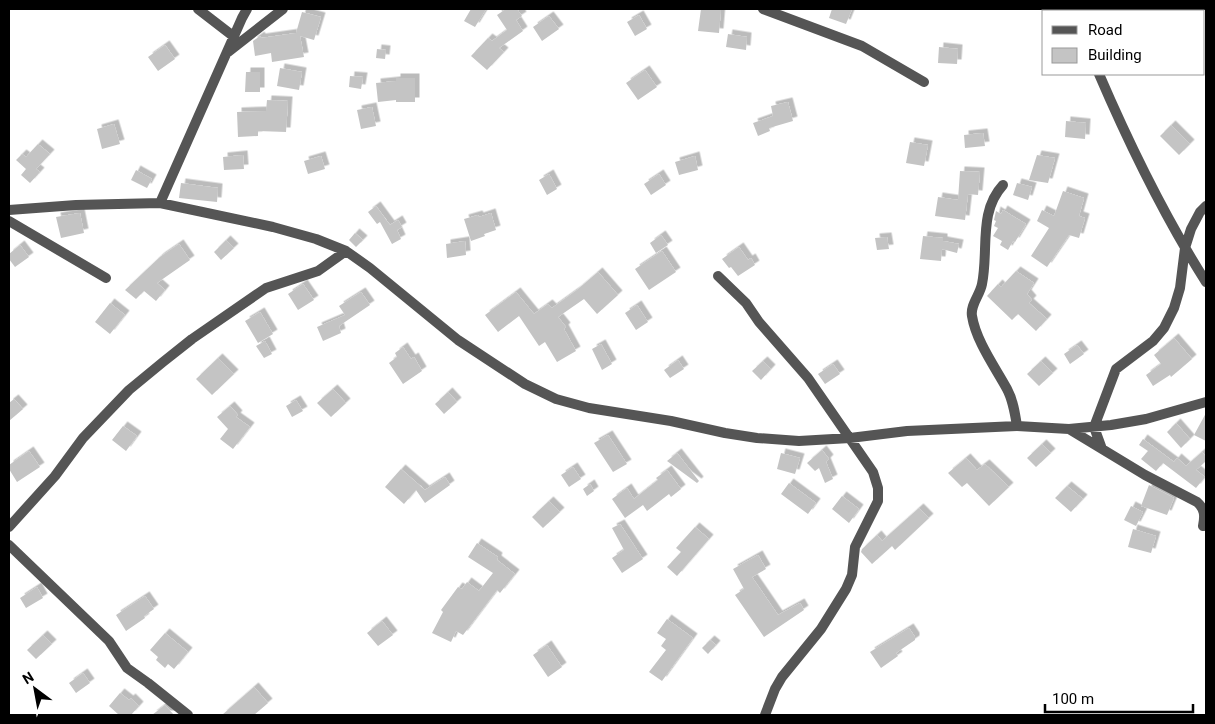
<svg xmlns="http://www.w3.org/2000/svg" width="1215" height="724" font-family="Roboto,sans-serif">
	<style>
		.building { fill: #c4c4c4; filter: url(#shadow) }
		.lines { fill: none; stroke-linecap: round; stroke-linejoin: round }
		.street { stroke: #555; stroke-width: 10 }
	</style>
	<defs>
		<filter id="shadow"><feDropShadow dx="4.5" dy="-4.5" stdDeviation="0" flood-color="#0004"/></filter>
	</defs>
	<rect width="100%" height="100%" fill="#fff"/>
	<path class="building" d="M471,9H486L475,27L464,21Z
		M506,9H517L522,16L516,20L523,31L499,48L504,52L487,70L471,56L488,38L492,41L507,30L497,15Z
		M701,9H721L719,33L698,31Z
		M832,9H852L846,24L829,18Z
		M302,12L321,17L314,40L300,36L304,57L272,62L271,53L255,56L253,41L260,36L261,38L296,33Z
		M639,15L647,29L635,36L627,22Z
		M549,16L559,29L542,41L533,27Z
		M728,34L747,37L746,50L726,47Z
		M165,45L175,59L158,71L148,57Z
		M939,47L958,49L957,64L938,63Z
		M377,49L386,50L385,59L376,58Z
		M280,68L302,72L299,90L277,86Z
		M645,70L657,87L638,100L626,83Z
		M246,72H260V92H245Z
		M350,76L363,77L361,89L349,87Z
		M396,78H415V102H396V100L378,102L376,83L396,81Z
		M267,100L288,101L286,132L258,131V136L238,137L237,112L266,111Z
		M788,102L793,121L769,128L770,131L758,136L753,123L773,116L771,106Z
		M372,107L376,126L361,129L357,110Z
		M1066,121L1086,123L1085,139L1065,137Z
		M114,124L120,144L102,149L97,129Z
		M1171,125L1190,144L1179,155L1160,136Z
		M983,133L985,146L965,148L964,135Z
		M910,142L928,145L924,166L906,163Z
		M38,144L50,154L36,169L40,172L30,183L21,175L26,169L16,160L22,154L26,157Z
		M243,155L244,169L224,170L223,157Z
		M1037,155L1055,158L1048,183L1029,180Z
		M321,156L325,169L308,174L304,161Z
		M695,156L698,170L679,175L675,162Z
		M136,170L152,179L147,188L131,180Z
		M960,171L980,172L978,195L968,194L965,220L935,216L938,197L958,200Z
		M549,174L557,189L547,195L539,180Z
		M659,174L666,185L651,195L644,184Z
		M181,183L218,188L217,202L179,198Z
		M1017,183L1032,187L1028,200L1013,195Z
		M1063,191L1084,198L1079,216L1085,218L1079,238L1069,235L1047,267L1031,256L1049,228L1037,221L1042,210L1054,216Z
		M376,206L390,225L398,220L402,227L397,230L401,239L392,244L380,222L377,224L368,212Z
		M1003,210L1026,224L1015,242L1013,241L1008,250L1000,245L1002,241L993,236L998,228L994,226L996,221L994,220L996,211L1001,214Z
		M80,213L84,233L61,238L56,217Z
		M491,213L496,230L484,234L485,236L471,241L464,219L478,215L479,217Z
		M355,233L363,240L356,247L349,240Z
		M661,235L668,245L656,253L650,243Z
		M923,236L943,238V241L959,244L957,253L942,249L941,261L920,259Z
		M887,237L889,249L877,250L875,238Z
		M226,240L234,248L221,260L214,252Z
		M465,241L466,255L447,258L446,244Z
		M179,244L190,260L157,283L165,290L156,301L144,291L136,299L125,290L160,257Z
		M20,245L29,257L15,267L9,259V254Z
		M739,247L748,260L751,258L755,265L738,276L731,267L729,268L722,259Z
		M662,251L676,272L649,290L635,269Z
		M1016,271L1034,283L1027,294L1032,300L1029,303L1047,319L1036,331L1018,314L1012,320L987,296L998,284L1001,287Z
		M598,272L618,295L597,314L584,299L558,317L566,327L564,329L576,351L557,362L545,342L539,346L519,316L498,332L485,315L516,292L534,314L548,304L552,308L577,290Z
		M303,284L314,300L298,310L288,294Z
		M361,292L370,305L339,326L341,333L323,341L317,327L345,315L339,306Z
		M110,303L125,315L110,334L95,322Z
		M637,305L648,322L636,330L625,313Z
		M260,312L273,334L258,343L245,321Z
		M1174,338L1192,359L1171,377L1170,375L1153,386L1146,375L1161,364L1154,355Z
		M265,341L272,354L264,358L256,346Z
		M601,344L612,364L602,370L592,349Z
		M1077,345L1084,354L1070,364L1064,354Z
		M403,347L411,359L414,357L422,371L403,384L389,363L397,357L395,353Z
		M218,358L234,374L212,395L196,379Z
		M678,360L684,369L670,378L664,370Z
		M763,361L771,369L761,380L752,371Z
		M1041,361L1053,373L1039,386L1027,374Z
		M833,364L840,374L825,384L818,374Z
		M333,389L346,403L331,417L317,403Z
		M448,392L457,402L444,414L435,404Z
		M14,399L23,409L9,421V403Z
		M296,400L303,411L292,417L286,406Z
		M230,406L238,415L236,417L250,427L233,449L220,439L228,429L217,417Z
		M1206,413V441L1194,435Z
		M1176,423L1190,439L1181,448L1167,432Z
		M123,426L137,436L126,451L112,440Z
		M608,435L627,464L613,472L594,443Z
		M1143,439L1174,462L1177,458L1186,466L1202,452L1206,457V461L1196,470L1205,477L1196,488L1163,463L1156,471L1141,459L1148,451L1139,445Z
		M1042,444L1051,453L1036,467L1027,458Z
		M822,450L829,459L826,462L833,479L825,483L819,468L815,471L807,463Z
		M29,451L40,467L17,482L9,469V465Z
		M677,453L699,481L697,483L667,461Z
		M781,453L800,458L795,474L777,469Z
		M966,458L977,470L985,464L1009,487L989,506L967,483L962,487L948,473Z
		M573,467L581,479L569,487L561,475Z
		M401,469L425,490L445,477L450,485L425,503L416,490L404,504L385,487Z
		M667,470L681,489L671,497L669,494L647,511L643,505L625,518L612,499L627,488L634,499L658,480L656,478Z
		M789,483L816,503L808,514L781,494Z
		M590,484L594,491L587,496L583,489Z
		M1149,485L1174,498L1167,515L1141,506Z
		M1067,486L1083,499L1071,512L1055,498Z
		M842,496L859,509L849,523L832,509Z
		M549,501L560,512L543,528L532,517Z
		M1131,506L1143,512L1136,526L1124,520Z
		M919,508L929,518L895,550L892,546L872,564L861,552L862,549L877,535L882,541Z
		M620,524L643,559L622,573L612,558L624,550L612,528Z
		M695,527L709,539L677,576L667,567L681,552L676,548Z
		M1133,529L1156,536L1151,553L1128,547Z
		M477,543L498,557L497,560L515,574L500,593L497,590L463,635L456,631L451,642L432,633L443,612L441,610L458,587L462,589L467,582L479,591L493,573L468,557Z
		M758,555L766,569L752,577L778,615L800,603L804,610L764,637L735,595L744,589L733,569Z
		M37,587L43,598L26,608L20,598Z
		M145,596L154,609L144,616L145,618L126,631L116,615Z
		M667,619L693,638L662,681L649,672L666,650L661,646L666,639L657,633Z
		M382,621L393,635L378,646L367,633Z
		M909,628L915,637V640L896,653L898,656L881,668L870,652Z
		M165,633L188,652L174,669L168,664L165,668L156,660L158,657L150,650Z
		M43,635L52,644L36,659L27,650Z
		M710,640L716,645L708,654L702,648Z
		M547,645L562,667L548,677L533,655Z
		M83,673L90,683L76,693L69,683Z
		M254,687L268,703L254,715H222Z
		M120,693L129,700L131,698L139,706L131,715H119L109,706Z
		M165,705L174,715H152Z"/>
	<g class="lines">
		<path class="street" d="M198,9L233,36
			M763,9L862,46L924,82
			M1076,9V11
			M228,52L283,9
			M1099,74C1130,146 1164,216 1206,282
			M1003,185C978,212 989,250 982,284C980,295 970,305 972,316C976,341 995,367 1007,389C1013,400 1015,413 1017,426
			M160,203L242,18L247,9
			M9,210L76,205L160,203L273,227L316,239L346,251L370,268L458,340L525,384L556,399L589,408L671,421L725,433L757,438L799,441L850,438L907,431L1017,426L1069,429L1111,425L1146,419L1206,402
			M9,221L106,278
			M718,276L746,303L759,322L808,378L873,472L878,488V501L855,547L852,575L846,589L821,629L782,677L775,689L765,715
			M1069,429L1145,475L1197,502C1205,509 1205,516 1203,526
			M1102,449L1094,427L1116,369L1153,341L1164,328L1174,308L1180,288L1185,248L1191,229L1200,212L1206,206
			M9,527L55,476L83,438L129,390L163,362L192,339L266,288L318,271L346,251
			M9,545L109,641L127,668L148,683L188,715"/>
	</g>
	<rect width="1215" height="724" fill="none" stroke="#000000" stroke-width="20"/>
	<rect x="1042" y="10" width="162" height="65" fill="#ffffff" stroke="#999999"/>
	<rect x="1052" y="26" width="25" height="8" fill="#555555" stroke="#999999"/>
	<text x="1088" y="35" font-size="15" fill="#000000">Road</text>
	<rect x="1052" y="48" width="25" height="15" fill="#c4c4c4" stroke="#999999"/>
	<text x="1088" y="60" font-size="15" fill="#000000">Building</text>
	<g transform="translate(35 689) rotate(328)" stroke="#ffffff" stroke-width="4" paint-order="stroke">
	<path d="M0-4L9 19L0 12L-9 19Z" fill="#000000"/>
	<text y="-8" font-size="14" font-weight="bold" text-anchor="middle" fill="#000000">N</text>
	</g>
	<path d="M1045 704v8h148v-8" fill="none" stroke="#000000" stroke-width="2.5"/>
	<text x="1052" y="704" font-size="15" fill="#000000" stroke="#ffffff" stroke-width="4" paint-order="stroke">100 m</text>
</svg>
